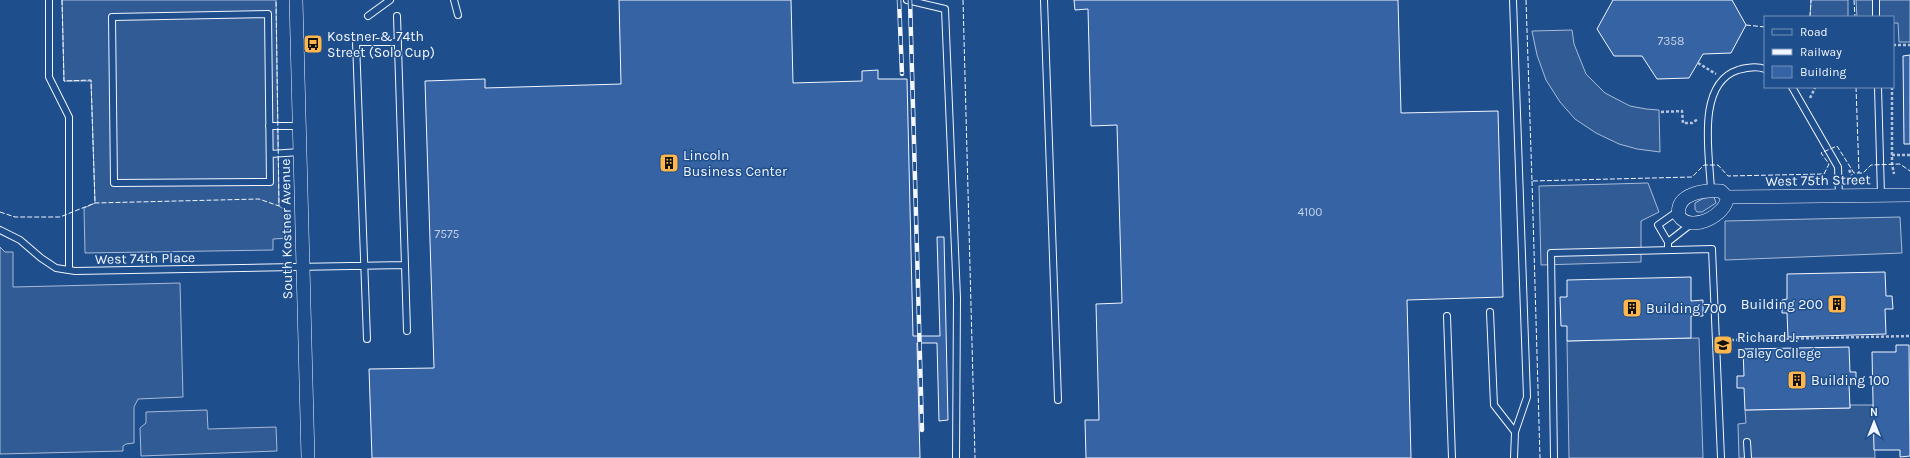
<svg xmlns="http://www.w3.org/2000/svg" width="1910" height="458" font-family="Karla,sans-serif">
	<style>
		.built { fill: #305b95; stroke: #a8bbd7 }
		.building { fill: #3563a3; stroke: #f2f6ff }
		.lines { fill: none; stroke-linecap: round; stroke-linejoin: round }
		.lane-casing { stroke: #f2f6ff; stroke-width: 8 }
		.street-casing { stroke: #f2f6ff; stroke-width: 14 }
		.path { stroke: #b3c4dc; stroke-width: 2.5; stroke-dasharray: 3 2; stroke-linecap: butt }
		.lane { stroke: #1f4e8c; stroke-width: 6 }
		.street { stroke: #1f4e8c; stroke-width: 13 }
		.rail-casing { stroke: #f2f6ff; stroke-width: 4.5 }
		.rail { stroke: #1f4e8c; stroke-width: 3; stroke-dasharray: 9; stroke-linecap: butt }
		.fence { stroke: #f2f6ff; stroke-width: 1; stroke-dasharray: 5 2; stroke-linecap: butt }
		.labels { text-anchor: middle; stroke-width: 3; stroke-linejoin: round; paint-order: stroke }
		.number-label { font-size: 12px; fill: #c3d1e8 }
		.poi-label { font-size: 14px; fill: #f2f6ff; stroke: #1f4e8c; text-anchor: start }
		.street-label { font-size: 14px; fill: #f2f6ff; stroke: #1f4e8c }
	</style>
	<rect width="100%" height="100%" fill="#1f4e8c"/>
	<path class="built" d="M62,0H276L279,206L288,212V238L273,239V250L85,253L84,208L95,203L91,81H64Z
		M1811,0H1848V17H1810Z
		M1856,0H1910V42H1899L1898,23H1893V17H1857Z
		M1572,30L1574,44L1586,74L1605,93L1630,106L1646,109L1659,110L1660,152L1637,149L1619,144L1596,133L1575,119L1560,102L1546,80L1537,55L1532,31Z
		M1648,183L1659,212L1641,221V262L1541,265L1539,186Z
		M1714,197L1716,203L1702,212H1697L1695,209V203L1704,198Z
		M1900,217L1902,253L1725,260V221Z
		M0,247L5,252H13V287L180,283L183,397L138,399L134,407V443L126,444L123,446V451L0,454Z
		M1699,338L1703,458H1569L1567,341Z
		M1850,405H1873L1875,458H1739L1738,424L1746,423L1745,410L1850,408Z
		M207,410L208,429L276,427L277,451L141,456L140,428L146,423V412Z"/>
	<path class="building" d="M619,0H791L793,83L862,81V71L878,70V79H907L913,336H940L937,237H944L948,420L939,421L937,343H917L920,458H372L369,369L434,368L425,81L485,79V88L621,84Z
		M1074,0H1398L1401,113L1498,111L1503,297L1407,300L1411,458H1086L1085,420H1099L1096,304L1122,303L1117,125L1091,126L1088,9L1075,10Z
		M1613,0H1732L1746,25L1731,53L1703,54L1689,78L1657,79L1642,56H1614L1597,29Z
		M1910,55V144H1904L1903,56Z
		M1885,272L1886,296H1892L1893,309H1885L1886,334L1788,337L1787,313H1782V300L1787,299V274Z
		M1691,277V301L1703,300V316H1691V338L1567,341V326H1561L1560,297H1567V280Z
		M1896,345H1909L1910,456L1900,457V450H1874L1872,352H1896Z
		M1849,347L1850,372H1856V384H1849L1850,408L1745,410L1744,388H1737V376H1744L1743,349Z"/>
	<g class="lines">
		<g class="lane-casing">
			<path id="lane" d="M49,0V77L69,117V270
				M454,0L458,15
				M907,0L945,9L957,298L956,458
				M1044,0L1058,400
				M1513,0L1527,397L1515,432L1514,458
				M1876,0V17
				M268,14L270,182L114,183L112,17Z
				M368,16L390,0
				M1792,87L1838,167L1839,196
				M1878,87L1881,195
				M269,126H299
				M270,154L300,152
				M1711,191C1710,157 1695,84 1738,70C1745,68 1757,66 1765,69
				M0,230L20,240L41,258L56,268L75,271L405,265L397,16
				M1668,242L1691,224
				M1668,250V242L1658,225L1678,211
				M405,265L407,331
				M1490,312L1494,405L1515,432
				M1447,316L1452,458
				M367,339L356,42H398
				M1747,442L1748,458
				M1554,458L1551,253L1712,249L1721,458"/>
		</g>
		<g class="street-casing">
			<path id="street" d="M296,0L308,458
				M1727,197C1728,214 1691,234 1679,216C1674,193 1705,190 1721,191L1727,197L1910,195"/>
		</g>
		<path class="path" d="M1893,45H1910
			M1698,63L1716,74
			M1892,87V164L1894,174
			M1810,98L1815,88L1814,87
			M1661,112L1682,111L1683,123H1692L1698,119
			M1892,155H1910
			M1849,170L1852,175
			M1731,340L1910,336"/>
		<use href="#lane" class="lane"/>
		<use href="#street" class="street"/>
		<g class="rail-casing">
			<path id="rail" d="M899,0L902,74
				M910,0L922,430"/>
		</g>
		<use href="#rail" class="rail"/>
		<path class="fence" d="M62,0L64,81L91,80L95,203
			M963,0L975,458
			M1526,0L1532,181L1692,177L1704,165H1718L1728,176L1824,174L1829,164L1821,153L1837,146L1854,173H1859
			M1854,0L1855,17
			M1810,17L1811,0
			M1746,25L1765,27
			M1856,87L1859,173H1863L1871,165L1900,164L1910,171
			M1532,181L1540,458
			M0,212L15,217H60L95,203L259,199L279,206L276,0"/>
	</g>
	<defs>
		<g id="bus-square" transform="scale(1)"><rect x="-9" y="-9" width="18" height="18" rx="4" fill="#ffb74d" stroke="#1f4e8c"/><path d="M-5-6H5V4H4V6H2V4H-2V6H-4V4H-5ZM-3.5-4V0h7V-4ZM-3.5 1.2v1.5H-2V1.2ZM2 1.2v1.5H3.5V1.2Z" fill="#111"/></g>
		<g id="building-square" transform="scale(1)"><rect x="-9" y="-9" width="18" height="18" rx="4" fill="#ffb74d" stroke="#1f4e8c"/><path d="M-4-6H4V6H1V3H-1V6H-4ZM-2.5-4.3h1.7v1.8h-1.7ZM.8-4.3h1.7v1.8H.8ZM-2.5-1h1.7V.8h-1.7ZM.8-1h1.7V.8H.8Z" fill="#111"/></g>
		<g id="university-square" transform="scale(1)"><rect x="-9" y="-9" width="18" height="18" rx="4" fill="#ffb74d" stroke="#1f4e8c"/><path d="M0-5L7-2L0 1L-7-2ZM-4 1L0 2.5L4 1V4Q0 6-4 4Z" fill="#111"/></g>
	</defs>
	<g fill-rule="evenodd">
		<use href="#bus-square" x="313" y="44"/>
		<use href="#building-square" x="669" y="163"/>
		<use href="#building-square" x="1837" y="304"/>
		<use href="#building-square" x="1632" y="308"/>
		<use href="#university-square" x="1723" y="345"/>
		<use href="#building-square" x="1797" y="380"/>
	</g>
	<g class="labels">
		<g class="number-label">
			<text x="1671" y="45">7358</text>
			<text x="1310" y="216">4100</text>
			<text x="447" y="238">7575</text>
		</g>
		<g class="poi-label">
			<text x="327" y="41">Kostner &amp; 74th<tspan x="327" dy="16">Street (Solo Cup)</tspan></text>
			<text x="683" y="160">Lincoln<tspan x="683" dy="16">Business Center</tspan></text>
			<text x="1823" y="309" text-anchor="end">Building 200</text>
			<text x="1646" y="313">Building 700</text>
			<text x="1737" y="342">Richard J.<tspan x="1737" dy="16">Daley College</tspan></text>
			<text x="1811" y="385">Building 100</text>
		</g>
		<g class="street-label">
			<text transform="translate(1818 180) rotate(-1)" y="5">West 75th Street</text>
			<text transform="translate(286 229) rotate(-91)" y="5">South Kostner Avenue</text>
			<text transform="translate(145 258) rotate(-1)" y="5">West 74th Place</text>
		</g>
	</g>
	<rect x="1764" y="16" width="130" height="72" fill="#1f4e8c" stroke="#7391ba"/>
	<rect x="1772" y="29" width="20" height="6" fill="#1f4e8c" stroke="#7391ba"/>
	<text x="1800" y="36" font-size="12" fill="#f2f6ff">Road</text>
	<rect x="1772" y="49" width="20" height="6" fill="#f2f6ff" stroke="#7391ba"/>
	<text x="1800" y="56" font-size="12" fill="#f2f6ff">Railway</text>
	<rect x="1772" y="66" width="20" height="12" fill="#3563a3" stroke="#7391ba"/>
	<text x="1800" y="76" font-size="12" fill="#f2f6ff">Building</text>
	<g transform="translate(1874 422)" stroke="#1f4e8c" stroke-width="3" paint-order="stroke">
	<path d="M0-3L7 15L0 10L-7 15Z" fill="#f2f6ff"/>
	<text y="-6" font-size="11" font-weight="bold" text-anchor="middle" fill="#f2f6ff">N</text>
	</g>
</svg>
